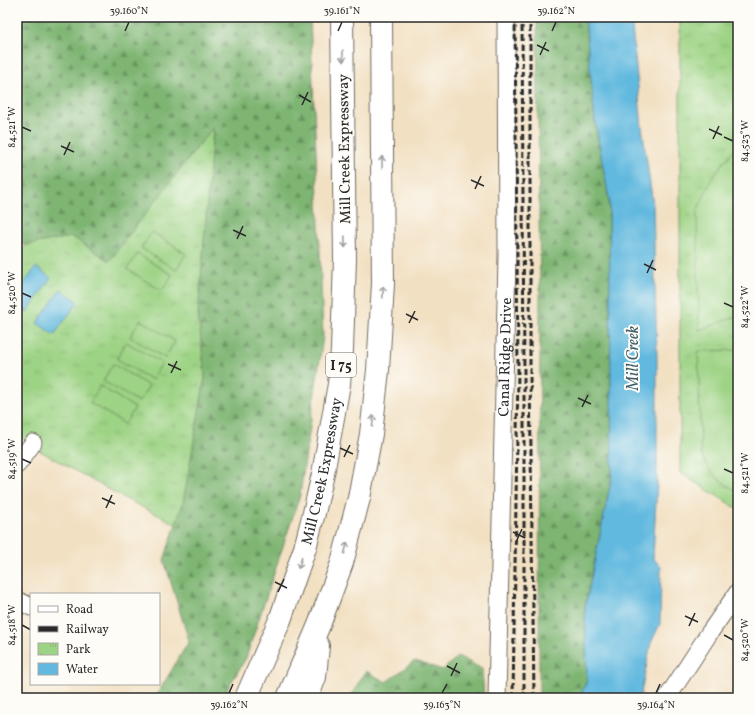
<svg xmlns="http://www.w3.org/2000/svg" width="755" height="715" font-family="Vollkorn,serif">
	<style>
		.forest { fill: url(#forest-firs); stroke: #54704e }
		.park { fill: url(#park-tufts); stroke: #647f58 }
		.garden { fill: #9dd384; stroke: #647f58 }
		.water { fill: #62b9df; stroke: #467285 }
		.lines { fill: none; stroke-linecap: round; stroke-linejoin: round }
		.minor-casing { stroke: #716a60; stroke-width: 19 }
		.highway-casing { stroke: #716a60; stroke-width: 24 }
		.minor { stroke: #fff; stroke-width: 17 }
		.highway { stroke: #fff; stroke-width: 22 }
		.rail { stroke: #2b2b2b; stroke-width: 3; stroke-dasharray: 6 3; stroke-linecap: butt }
		.oneway { stroke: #a0a0a0 }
		.ticks { fill: none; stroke: #2b2b2b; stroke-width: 1.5 }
		.labels { text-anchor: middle; stroke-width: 4; stroke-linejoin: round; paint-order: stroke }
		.shield { fill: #fdfcf7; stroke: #6a6a68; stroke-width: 1 }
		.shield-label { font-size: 14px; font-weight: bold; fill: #2b2b2b }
		.street-label { font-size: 15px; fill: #2b2b2b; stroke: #fdfcf7 }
		.water-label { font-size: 16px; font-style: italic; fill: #3e5d6a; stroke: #fdfcf7 }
		.neatline { fill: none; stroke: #2b2b2b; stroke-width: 1.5 }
		.ticks-label { font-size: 10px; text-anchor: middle; fill: #2b2b2b }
	</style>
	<defs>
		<pattern id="forest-firs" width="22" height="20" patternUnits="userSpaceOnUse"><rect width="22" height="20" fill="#7eb572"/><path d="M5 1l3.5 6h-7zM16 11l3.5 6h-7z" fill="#67935e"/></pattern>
		<pattern id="park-tufts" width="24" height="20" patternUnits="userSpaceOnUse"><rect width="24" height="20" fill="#9dd384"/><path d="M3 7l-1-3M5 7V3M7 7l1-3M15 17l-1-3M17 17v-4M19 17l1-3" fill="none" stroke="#87b572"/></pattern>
	</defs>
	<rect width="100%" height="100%" fill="#fdfcf7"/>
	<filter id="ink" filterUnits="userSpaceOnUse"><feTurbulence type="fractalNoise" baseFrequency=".025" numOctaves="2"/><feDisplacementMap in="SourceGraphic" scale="8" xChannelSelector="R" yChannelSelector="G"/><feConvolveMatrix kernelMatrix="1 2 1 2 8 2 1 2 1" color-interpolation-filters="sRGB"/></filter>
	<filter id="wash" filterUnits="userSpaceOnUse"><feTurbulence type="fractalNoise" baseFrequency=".012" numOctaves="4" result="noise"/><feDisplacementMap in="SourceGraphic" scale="16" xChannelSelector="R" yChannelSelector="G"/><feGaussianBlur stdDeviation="0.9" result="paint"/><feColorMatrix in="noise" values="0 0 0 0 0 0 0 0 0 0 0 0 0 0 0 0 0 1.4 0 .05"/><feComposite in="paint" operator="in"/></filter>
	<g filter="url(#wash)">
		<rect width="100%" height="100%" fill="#f2e0c2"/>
		<path class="forest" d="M17,17H310L318,197L323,337L300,495L246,658L222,698H155L189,641L164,560L183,503L205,377L198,315L213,128L109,261L72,237L26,245L17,243Z
			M537,17H585L595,121L609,199L612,476L585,608L587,681L579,698H539L540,299Z
			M458,656L482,669L484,698H349L366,671L386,682L415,661L443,670Z"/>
		<path class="park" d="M680,17H738V509L680,473Z
			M213,127L198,315L205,377L183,503L176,524L124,498L33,447L17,434V258L26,245L72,237L109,261Z"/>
		<path class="garden" d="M738,146V316L699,330L697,212L712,178L732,152Z
			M152,232L186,254L176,270L141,248Z
			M138,254L172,275L162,291L127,269Z
			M140,320L175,341L165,358L130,337Z
			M126,342L162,363L152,380L117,359Z
			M738,350V492C719,481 709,473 701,453L698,351Z
			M113,364L149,386L139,402L103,381Z
			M100,386L135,408L125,424L90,403Z"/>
		<path class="water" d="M585,17H631L642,127L653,205L657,361V482L653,558L661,567L660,624L651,643L640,698H579L587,681L585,608L612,476L609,199L595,121Z
			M36,267L51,278L27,312L17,305V294Z
			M61,289L78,302L54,335L37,323Z"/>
	</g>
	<g filter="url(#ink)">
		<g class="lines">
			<g class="minor-casing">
				<g id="minor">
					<path d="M17,465L33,443"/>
					<path d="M17,600L31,607"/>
					<path id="s1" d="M497,698L507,256L506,17"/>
					<path d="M667,698L710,632L738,592"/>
				</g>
			</g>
			<g class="highway-casing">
				<g id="highway">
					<path id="s2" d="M246,698L280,620L305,548L314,513L323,474L339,384L342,350L345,259L342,17"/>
					<path d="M288,698L319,625L342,563L359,498L371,434L378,370L383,284L381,17"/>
					<path d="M307,698L315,677L318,646"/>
				</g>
			</g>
			<use href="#minor" class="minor"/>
			<use href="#highway" class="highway"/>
			<path class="rail" d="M522,17L524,376V698
				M530,17V372L534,698
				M513,698L518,371L515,17"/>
		</g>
		<defs><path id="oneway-shaft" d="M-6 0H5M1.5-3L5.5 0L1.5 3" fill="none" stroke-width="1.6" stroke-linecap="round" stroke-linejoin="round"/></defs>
		<g class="oneway">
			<use href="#oneway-shaft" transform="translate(343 56) rotate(89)"/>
			<use href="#oneway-shaft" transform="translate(382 162) rotate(-91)"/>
			<use href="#oneway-shaft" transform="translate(345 242) rotate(89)"/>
			<use href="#oneway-shaft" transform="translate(383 292) rotate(-88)"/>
			<use href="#oneway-shaft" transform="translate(373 421) rotate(-84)"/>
			<use href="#oneway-shaft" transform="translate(346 548) rotate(-75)"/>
			<use href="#oneway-shaft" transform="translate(300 563) rotate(108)"/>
		</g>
	</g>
	<path class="ticks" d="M125,31L129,22M338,31L342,22M552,31L556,22M537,45L549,51M540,55L546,42M299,95L311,102M302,105L308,92M22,127L31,131M709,129L722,135M724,137L733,141M713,139L719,126M61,146L74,152M64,155L70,142M471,180L484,186M475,189L481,176M233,230L246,236M237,239L243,226M644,264L656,270M647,273L653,260M22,293L31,297M724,303L733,307M406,314L418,320M409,323L415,311M168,364L181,370M171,373L177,361M578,398L591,404M582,407L588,395M340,448L353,454M344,457L350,445M22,459L31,463M724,469L733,473M102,498L115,504M106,508L112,495M513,532L525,538M516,542L522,529M275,582L287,588M278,592L284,579M685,616L698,622M22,625L31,630M689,626L695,613M724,635L733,640M447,666L460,673M451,676L457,663M229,693L233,684M442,693L447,684M656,693L660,684"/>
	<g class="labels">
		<rect class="shield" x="326" y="353" width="30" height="24" rx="3"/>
		<g class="shield-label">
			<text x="341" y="370">I 75</text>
		</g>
		<g class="street-label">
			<text transform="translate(344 149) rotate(-91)" y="5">Mill Creek Expressway</text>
			<text dy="5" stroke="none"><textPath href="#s1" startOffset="341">Canal Ridge Drive</textPath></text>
			<text dy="5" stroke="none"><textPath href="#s2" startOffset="240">Mill Creek Expressway</textPath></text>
		</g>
		<g class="water-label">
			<text transform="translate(632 358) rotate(-90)" y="6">Mill Creek</text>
		</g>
	</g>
	<rect width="755" height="715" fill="none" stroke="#fdfcf7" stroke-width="44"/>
	<rect x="30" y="593" width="130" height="92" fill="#fdfcf7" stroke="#a9a8a5"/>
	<rect x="38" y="606" width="20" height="6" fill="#ffffff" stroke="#a9a8a5"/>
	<text x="66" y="613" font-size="12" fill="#2b2b2b">Road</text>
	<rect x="38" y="626" width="20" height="6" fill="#2b2b2b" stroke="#a9a8a5"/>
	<text x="66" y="633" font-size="12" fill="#2b2b2b">Railway</text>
	<rect x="38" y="643" width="20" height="12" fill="url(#park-tufts)" stroke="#a9a8a5"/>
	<text x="66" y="653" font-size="12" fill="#2b2b2b">Park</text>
	<rect x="38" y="663" width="20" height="12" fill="#62b9df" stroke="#a9a8a5"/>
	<text x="66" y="673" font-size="12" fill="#2b2b2b">Water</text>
	<rect x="22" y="22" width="711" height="671" class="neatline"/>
	<g class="ticks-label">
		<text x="129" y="14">39.160°N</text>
		<text x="342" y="14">39.161°N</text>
		<text x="556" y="14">39.162°N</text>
		<text transform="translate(11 127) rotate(-90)" y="4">84.521°W</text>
		<text transform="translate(744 141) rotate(-90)" y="4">84.523°W</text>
		<text transform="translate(11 293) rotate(-90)" y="4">84.520°W</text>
		<text transform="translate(744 307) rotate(-90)" y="4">84.522°W</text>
		<text transform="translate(11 459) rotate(-90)" y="4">84.519°W</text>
		<text transform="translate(744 473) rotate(-90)" y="4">84.521°W</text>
		<text transform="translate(11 625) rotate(-90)" y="4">84.518°W</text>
		<text transform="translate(744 640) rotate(-90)" y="4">84.520°W</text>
		<text x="229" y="708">39.162°N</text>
		<text x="442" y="708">39.163°N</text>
		<text x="656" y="708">39.164°N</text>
	</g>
</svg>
